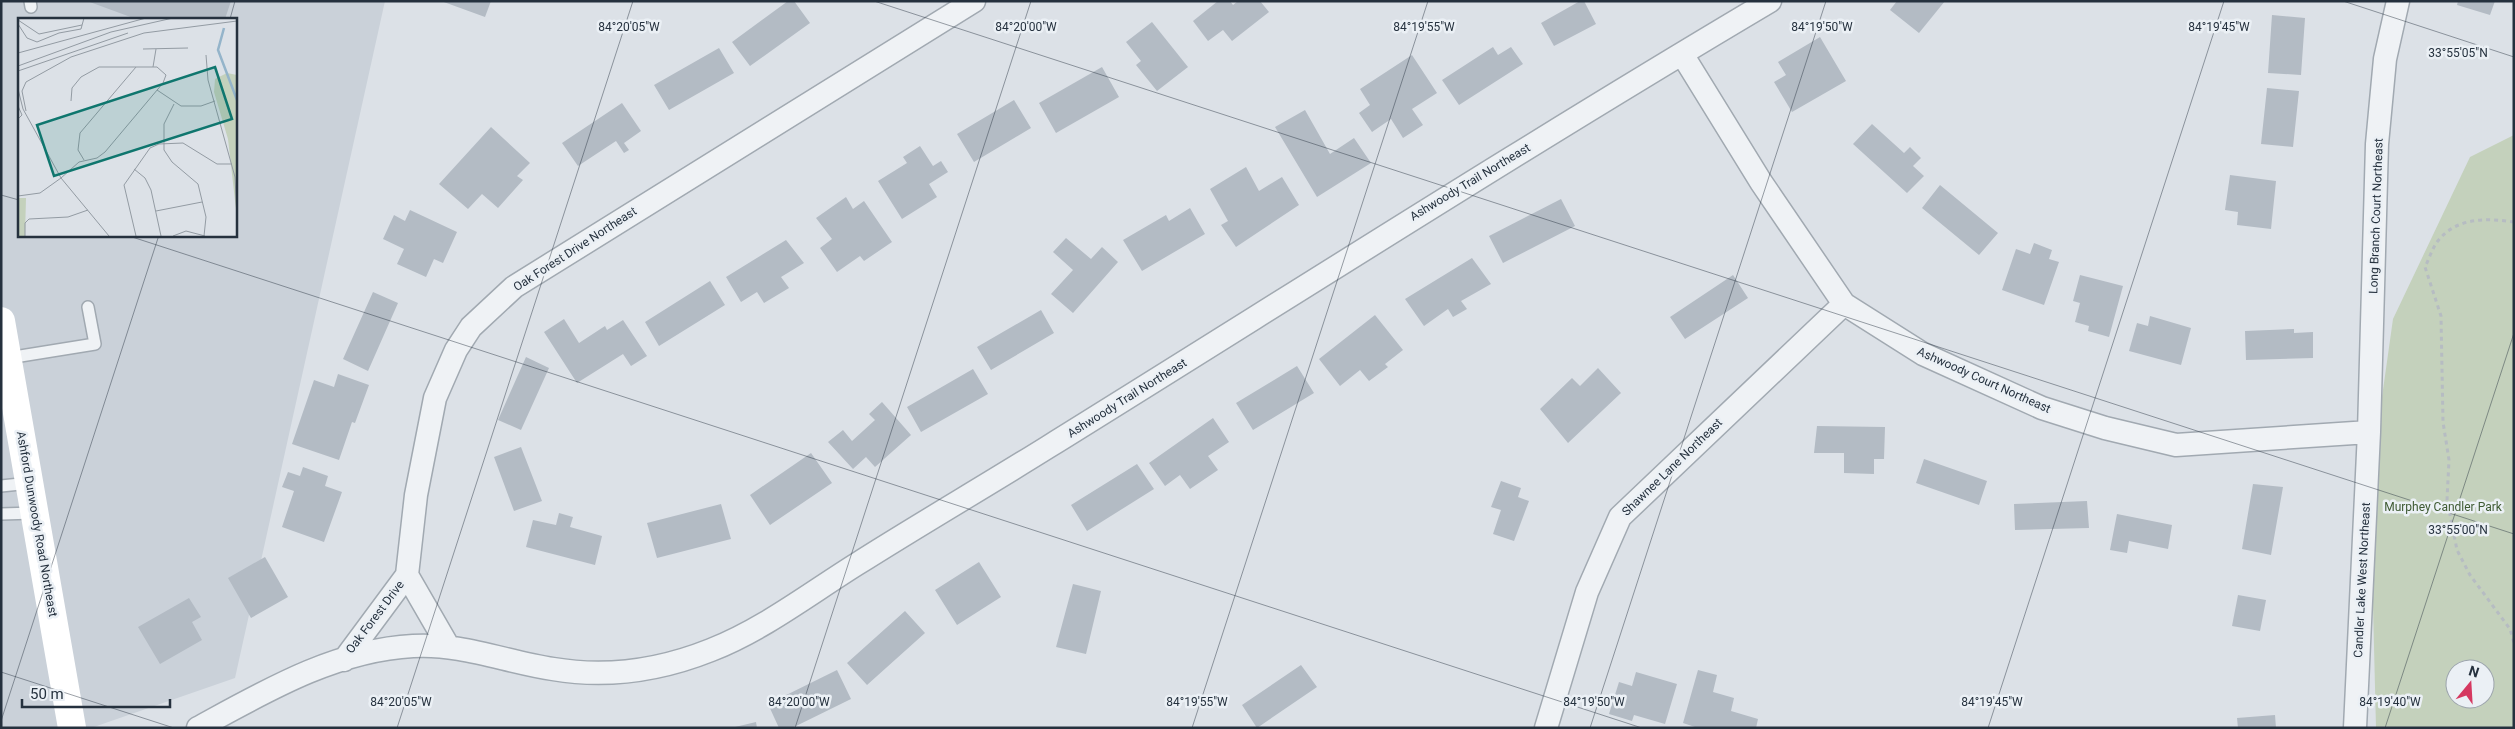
<svg xmlns="http://www.w3.org/2000/svg" width="2515" height="729" font-family="Roboto,sans-serif">
	<style>
		.built { fill: #cad1d9; fill-rule: evenodd }
		.green { fill: #c4d1bc; fill-rule: evenodd }
		.building { fill: #b3bbc4 }
		.lines { fill: none; stroke-linecap: round; stroke-linejoin: round }
		.service-casing { stroke: #a1a9b1; stroke-width: 14 }
		.minor-casing { stroke: #a1a9b1; stroke-width: 25 }
		.path { stroke: #b6bcc2; stroke-width: 3; stroke-dasharray: 4 4; stroke-linecap: butt }
		.service { stroke: #eff2f5; stroke-width: 11 }
		.minor { stroke: #eff2f5; stroke-width: 22 }
		.secondary { stroke: #fff; stroke-width: 28 }
		.ticks { fill: none; stroke: #25313e; stroke-width: 1; stroke-opacity: 0.45 }
		.labels { text-anchor: middle; stroke-width: 5; stroke-linejoin: round; paint-order: stroke }
		.street-label { font-size: 12px; fill: #25313e; stroke: #ebf0f5 }
		.park-label { font-size: 12px; fill: #3e5a32; stroke: #ebf0f5 }
		.inset-river { fill: none; stroke: #94b4ca; stroke-width: 2.5 }
		.inset-road { fill: none; stroke: #939ba3; stroke-width: 1 }
		.view { fill: #0f766e; fill-opacity: 0.15; stroke: #0f766e; stroke-width: 2.5 }
		.inset-edge { fill: none; stroke: #25313e; stroke-width: 2.5 }
		.ticks-label { font-size: 12px; text-anchor: middle; fill: #25313e; stroke: #ebf0f5; stroke-width: 5; stroke-linejoin: round; paint-order: stroke }
	</style>
	<rect width="100%" height="100%" fill="#dce1e7"/>
	<path class="built" d="M1,1H385L235,678L91,728H1ZM19,19H235V235H19Z"/>
	<path class="green" d="M2514,135V728H2376L2370,482L2393,319L2470,157ZM2455,669H2485V699H2455Z"/>
	<path class="building" d="M87,1H231L225,19H136Z
		M441,1H491L485,17Z
		M788,1H794L810,23L750,66L732,42Z
		M1218,1H1230L1233,5L1238,1H1260L1269,12L1232,41L1223,30L1208,41L1193,21Z
		M1580,1H1584L1596,24L1554,46L1541,23Z
		M1897,1H1945L1919,33L1890,10Z
		M2458,1H2495L2490,15L2457,5Z
		M2272,15L2305,18L2301,75L2268,73Z
		M1152,22L1188,67L1157,91L1136,65L1141,61L1126,42Z
		M1820,37L1846,81L1792,112L1774,82L1786,75L1778,62Z
		M1493,47L1498,55L1511,47L1523,64L1459,105L1442,80Z
		M719,48L734,73L669,110L654,85Z
		M1412,55L1437,93L1412,109L1423,125L1403,138L1391,119L1372,132L1359,113L1370,105L1360,89Z
		M1102,67L1119,97L1056,133L1039,103Z
		M2267,88L2299,91L2293,147L2261,144Z
		M1014,100L1031,128L974,162L957,134Z
		M622,103L641,131L624,143L629,150L624,153L616,141L578,166L562,143Z
		M1305,110L1330,154L1354,138L1371,163L1317,197L1275,127Z
		M1872,124L1904,153L1910,147L1921,158L1913,166L1924,176L1907,193L1853,144Z
		M491,127L530,163L517,176L523,180L498,208L482,194L468,209L439,184Z
		M920,146L933,166L941,161L948,172L929,184L937,197L902,219L878,181L907,163L903,157Z
		M1246,167L1259,191L1282,177L1299,205L1236,247L1221,225L1228,221L1210,189Z
		M2230,175L2276,181L2271,229L2237,225L2238,212L2225,210Z
		M1940,185L1998,233L1979,255L1922,208Z
		M846,197L853,209L864,201L892,242L864,261L860,256L837,272L820,248L832,239L816,218Z
		M1561,199L1575,226L1503,263L1489,236Z
		M1190,208L1205,234L1142,271L1123,240L1166,215L1169,221Z
		M410,210L457,232L443,263L434,259L426,277L397,264L404,249L383,239L394,215L405,221Z
		M1066,238L1091,259L1102,247L1118,262L1073,313L1051,294L1073,270L1053,252Z
		M786,240L804,263L781,277L789,288L764,303L757,292L741,302L726,277Z
		M2034,243L2052,250L2049,259L2059,262L2044,305L2002,290L2016,249L2030,254Z
		M1472,258L1491,284L1461,301L1467,309L1453,317L1448,309L1424,326L1405,299Z
		M1733,275L1748,298L1685,339L1670,317Z
		M2080,275L2123,286L2109,337L2088,331L2089,326L2075,322L2080,303L2073,301Z
		M710,281L725,305L659,346L645,322Z
		M373,292L398,303L368,371L343,359Z
		M1041,310L1054,333L991,370L977,347Z
		M1375,315L1403,350L1385,364L1388,367L1369,381L1360,370L1340,386L1319,359Z
		M2150,316L2191,328L2181,365L2129,351L2137,323L2148,326Z
		M564,319L579,343L605,326L607,330L623,320L647,356L631,366L623,354L577,383L544,332Z
		M2294,329V333L2313,332V358L2246,360L2245,331Z
		M526,357L549,368L521,430L498,420Z
		M1297,366L1314,393L1253,430L1236,403Z
		M1598,368L1621,393L1568,443L1540,409L1572,378L1580,386Z
		M973,369L988,394L921,432L907,407Z
		M338,374L369,385L355,423L352,422L339,460L292,444L314,380L334,387Z
		M882,402L911,435L875,467L866,457L853,469L828,442L843,430L852,441L875,420L869,414Z
		M1213,418L1229,442L1208,456L1218,470L1190,489L1180,475L1165,486L1149,463Z
		M1817,426L1885,427L1884,459H1874V474L1844,473V453H1814Z
		M521,447L542,501L514,511L494,457Z
		M811,453L832,483L770,525L750,495Z
		M1924,459L1987,481L1979,505L1916,483Z
		M1137,464L1154,489L1087,531L1071,505Z
		M303,467L328,476L325,486L342,492L324,542L282,527L294,491L282,487L288,472L300,476Z
		M1501,481L1521,488L1518,497L1529,501L1514,541L1493,534L1501,510L1491,507Z
		M2253,484L2283,487L2271,555L2242,549Z
		M2087,501L2089,528L2015,530L2014,504Z
		M721,504L731,539L657,558L647,523Z
		M559,513L573,517L570,527L602,536L595,565L526,547L533,520L556,525Z
		M2117,514L2172,525L2168,549L2129,541L2127,553L2110,550Z
		M265,557L288,597L251,618L228,578Z
		M979,562L1001,597L957,625L935,590Z
		M1073,584L1101,591L1086,654L1056,647Z
		M2238,595L2266,600L2260,631L2232,626Z
		M189,598L201,617L192,622L202,640L160,664L138,627Z
		M905,611L925,633L867,685L847,663Z
		M1301,665L1317,687L1257,728L1242,705Z
		M837,670L851,699L792,728H779L768,704Z
		M1698,670L1717,675L1713,692L1734,698L1731,711L1758,719L1756,728H1698L1683,723Z
		M1636,672L1677,684L1665,724L1634,715L1632,721L1609,714L1619,682L1632,686Z
		M2275,715L2276,728H2238L2237,718Z
		M756,722L757,728H735V727Z"/>
	<g class="lines">
		<g class="service-casing">
			<path id="service" d="M30,1L31,7
				M8,358L95,344L88,307
				M1,486L30,483
				M1,514L34,513"/>
		</g>
		<g class="minor-casing">
			<path id="minor" d="M1682,54L1761,182L1844,304L1923,354L2042,408L2105,428L2176,445L2369,432
				M448,646L407,575L416,495L435,398L456,350L471,327L514,287L974,1
				M344,660L407,575
				M198,728C264,692 335,650 413,646C461,643 506,662 553,669C606,678 661,670 711,650C764,629 809,594 857,564C920,524 984,487 1048,447C1288,298 1527,145 1770,1
				M1546,728L1587,592L1620,517L1844,304
				M2355,728L2369,432L2377,144L2385,59L2398,1"/>
		</g>
		<path class="path" d="M2514,222C2486,218 2456,217 2437,242C2432,249 2429,259 2425,267L2441,316L2443,422L2449,460L2447,500L2457,550L2470,575L2510,629L2514,643"/>
		<use href="#service" class="service"/>
		<use href="#minor" class="minor"/>
		<path class="secondary" d="M1,321L72,728"/>
	</g>
	<path class="ticks" d="M874,1L2514,534M2343,1L2514,57M230,19L235,1M1,195L19,200M126,235L1642,728M1,672L174,728M1,721L159,235M397,728L633,1M795,728L1031,1M1192,728L1428,1M1590,728L1826,1M1988,728L2224,1M2385,728L2514,333"/>
	<g class="labels">
		<g class="street-label">
			<text transform="translate(1470 182) rotate(-31)" y="4">Ashwoody Trail Northeast</text>
			<text transform="translate(2376 216) rotate(-88)" y="4">Long Branch Court Northeast</text>
			<text transform="translate(575 249) rotate(-33)" y="4">Oak Forest Drive Northeast</text>
			<text transform="translate(1984 380) rotate(24)" y="4">Ashwoody Court Northeast</text>
			<text transform="translate(1127 398) rotate(-32)" y="4">Ashwoody Trail Northeast</text>
			<text transform="translate(1672 467) rotate(-44)" y="4">Shawnee Lane Northeast</text>
			<text transform="translate(37 524) rotate(80)" y="4">Ashford Dunwoody Road Northeast</text>
			<text transform="translate(2362 580) rotate(-87)" y="4">Candler Lake West Northeast</text>
			<text transform="translate(375 617) rotate(-53)" y="4">Oak Forest Drive</text>
		</g>
		<g class="park-label">
			<text x="2443" y="511">Murphey Candler Park</text>
		</g>
	</g>
	<g transform="translate(18 18)">
		<rect width="219" height="219" fill="#dce1e7"/>
		<path d="M209,55L219,57V200L210,121L196,74L197,61ZM0,180H8L7,218H0Z" fill="#c4d1bc"/>
		<path class="inset-river" d="M206,10L200,32L219,82"/>
		<path class="inset-road" d="M0,2L21,16L64,7M0,6L9,20L19,24L41,15L63,11L66,0M125,31L170,30M0,35L128,0M188,37L190,62L217,159L219,200M0,48L93,14L155,0M135,49L138,31M0,53L110,15M0,71L5,91L43,160L91,218M139,72L163,88H183L197,83M156,86L146,106V132L154,144L180,166L188,199L186,218M0,88L4,97L0,101M8,93L4,73L8,64L53,39L126,15L219,3M66,142L60,132L62,115L118,49M116,151L127,160L133,172L143,218M43,160L61,144L79,140L87,134L145,65L148,57L139,49H81L63,59L54,70L53,83M0,178L22,175L43,160M138,193L184,184M7,218V205L11,201L50,199L70,192M118,218L106,167L132,130L141,126L165,125L199,146H214M155,218L168,213L187,218"/>
		<path class="view" d="M197,49L214,101L36,158L19,107Z"/>
		<rect width="219" height="219" class="inset-edge"/>
	</g>
	<g class="ticks-label">
		<text x="629" y="31">84°20'05"W</text>
		<text x="1026" y="31">84°20'00"W</text>
		<text x="1424" y="31">84°19'55"W</text>
		<text x="1822" y="31">84°19'50"W</text>
		<text x="2219" y="31">84°19'45"W</text>
		<text x="2458" y="57">33°55'05"N</text>
		<text x="2458" y="534">33°55'00"N</text>
		<text x="401" y="706">84°20'05"W</text>
		<text x="799" y="706">84°20'00"W</text>
		<text x="1197" y="706">84°19'55"W</text>
		<text x="1594" y="706">84°19'50"W</text>
		<text x="1992" y="706">84°19'45"W</text>
		<text x="2390" y="706">84°19'40"W</text>
	</g>
	<rect width="2515" height="729" fill="none" stroke="#25313e" stroke-width="5"/>
	<g transform="translate(2470 684) rotate(18)"><circle r="24" fill="#ebf0f5" stroke="#9ca4ac"/>
	<path d="M0-4L9 19L0 12L-9 19Z" fill="#d53860"/>
	<text y="-8" font-size="14" font-weight="bold" text-anchor="middle" fill="#25313e">N</text>
	</g>
	<path d="M22 699v8h148v-8" fill="none" stroke="#25313e" stroke-width="2.5"/>
	<text x="30" y="699" font-size="15" fill="#25313e" stroke="#ebf0f5" stroke-width="4" paint-order="stroke">50 m</text>
</svg>
